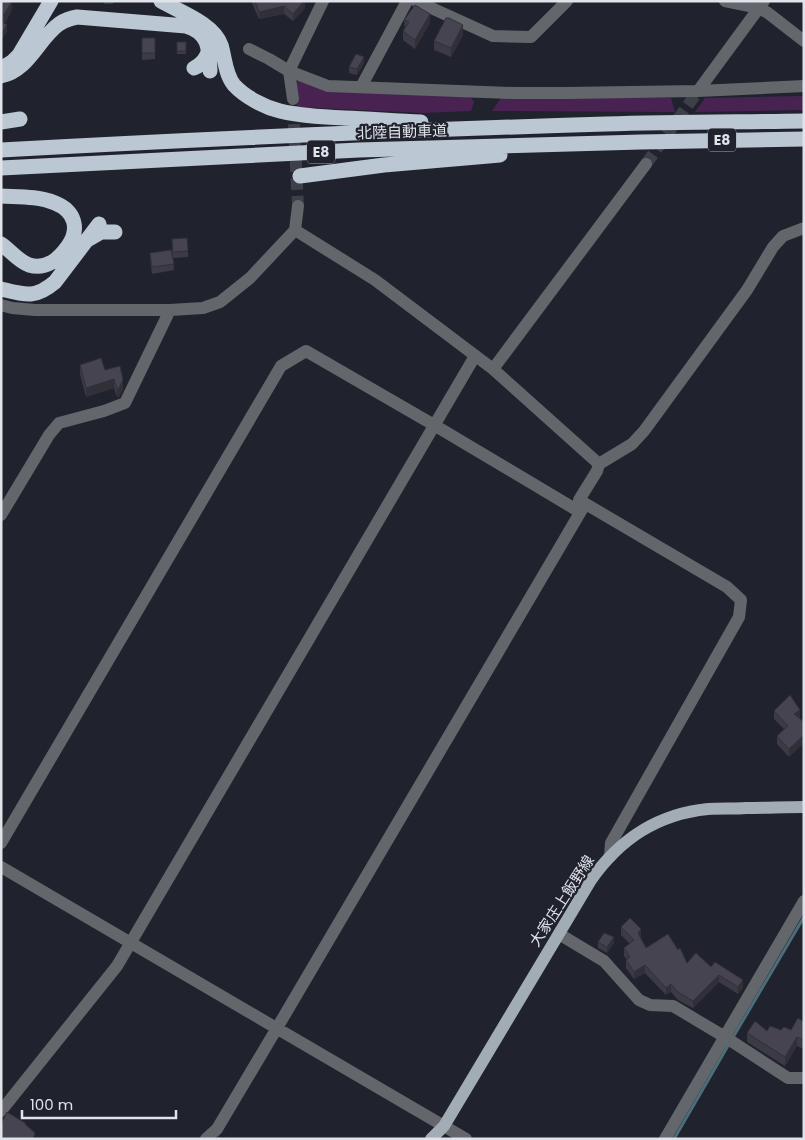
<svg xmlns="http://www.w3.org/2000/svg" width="805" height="1140" font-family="Poppins,'Noto Sans JP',sans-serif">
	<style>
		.green { fill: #482351 }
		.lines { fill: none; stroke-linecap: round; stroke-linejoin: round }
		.stream { stroke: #4a6e7a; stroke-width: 3 }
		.minor-tunnel { stroke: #3d4049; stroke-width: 12; stroke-dasharray: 12 6; stroke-linecap: butt }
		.minor { stroke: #63676c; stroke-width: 12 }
		.major { stroke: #a2acb5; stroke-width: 12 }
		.highway { stroke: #bbc7d2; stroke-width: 15 }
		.wall { fill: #3c3a45 }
		.shaded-wall { fill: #313038 }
		.building { fill: #464450; stroke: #313038 }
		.labels { text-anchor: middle; stroke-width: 4.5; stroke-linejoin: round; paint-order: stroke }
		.shield { fill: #20232d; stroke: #a7a9b1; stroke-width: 1 }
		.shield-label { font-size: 14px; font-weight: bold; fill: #e1e3ea }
		.street-label { font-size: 15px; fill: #e1e3ea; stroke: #20232d }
	</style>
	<rect width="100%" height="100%" fill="#20232d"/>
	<path class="green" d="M300,80L470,96L474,102L471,111L423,113L297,107L295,84Z
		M804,96V110L695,112L705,98Z
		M501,98H671L675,112L492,111Z"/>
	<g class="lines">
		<path class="stream" d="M732,1039L804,917
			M674,1139L729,1044"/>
		<path class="minor-tunnel" d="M293,106L298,206
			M646,164L698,91"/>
		<path class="minor" d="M416,1L493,36L531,37L567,1
			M725,1L759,8L768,13L804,41
			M249,49L269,59L289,71L328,86L513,93H566L698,91L804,86
			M361,87L407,1
			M698,91L764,1
			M293,99L289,71L323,1
			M295,230L375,280L493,369L599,464
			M1,305L12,308L35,310H170L203,308L220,302L250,278L295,230L298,206
			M493,369L646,164
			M1,515L49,435L59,423L104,411L125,403L170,310
			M1,843L281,366L306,351L434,425L580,512
			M610,857L611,843L739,617L741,600L727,587L579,500L597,471L599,464L632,444L644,431L747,290L773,247L783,236L804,228
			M1,867L466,1139
			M559,934L604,961L639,1000L650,1005L673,1006L725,1037L788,1078H804
			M1,1111L117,966L475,356
			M206,1139L217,1129L277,1028L584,506
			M665,1139L804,901"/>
		<path class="major" d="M431,1139L444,1126L591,880C620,839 657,814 708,809C721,808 734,809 746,808C765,808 785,807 804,807"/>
		<path class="highway" d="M161,1C180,12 213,23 221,45C225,58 225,74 234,85C245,97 264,107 280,111C301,116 323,117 345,118C370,119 396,121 421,122
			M7,65L12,62L19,55L51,1
			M194,68C203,64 207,58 209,49
			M1,76C29,70 38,39 59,24C65,20 71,18 77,17L186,26C210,33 209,50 210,71
			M1,122L20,119
			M1,150C203,139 404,130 606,124C672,122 738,122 804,121
			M1,168L359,150L641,142L804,139
			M300,176L384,165L500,155
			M1,196C19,197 38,196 55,203C75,211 80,229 68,246C58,260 46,270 29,265C18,261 10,250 1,244
			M89,239L101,232H115
			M1,289C25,295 35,299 55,282L99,224"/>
	</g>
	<path class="wall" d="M1,1L12,10L5,23L7,31L1,41Z
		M104,1H113V4H104Z
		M251,1H305V8L293,21L284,14L259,19Z
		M404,20L430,23L415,49L403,40V31L405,29Z
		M463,35L451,57L434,50V41Z
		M142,38H155V59L142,60Z
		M177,42H186V54H177Z
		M364,63L357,75L349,73V67Z
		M172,239L188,251V257L173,258L174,270L152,274L150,259V253L172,257Z
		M80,365L105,370L123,389L119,397H117L114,388L86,397L80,374Z
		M774,711L800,718L799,719L804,722V743L789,757L777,744V736L784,729L774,719Z
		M621,927L641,937H640L646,948L678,950L687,963L711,967L743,988L738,994L719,982L693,1008L678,1000L671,992L666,995L645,973L634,979L626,968V960H627L624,956V948L630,944L621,935Z
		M598,942L614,943L607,953L598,948Z
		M804,1022V1049L797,1046L785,1066L747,1042V1033L781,1030H791Z"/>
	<path class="shaded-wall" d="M12,1V10L4,24V15Z
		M304,1H305V8L293,21V14Z
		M284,6V14L259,19V12Z
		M430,14V23L415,49V40Z
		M7,25V31L1,41V34Z
		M463,25V35L451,57V48Z
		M364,57V63L357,75V69Z
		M114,379V388L86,397V388Z
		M123,380V389L119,397H117V389Z
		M800,710V718L794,722V714Z
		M804,735V743L789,757V749Z
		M641,929V937L638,940V933Z
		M614,937V943L607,953V947Z
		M645,965V973L634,979V972Z
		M719,975V982L693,1008V1001Z
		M743,980V988L738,994V987Z
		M671,984V992L666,995V988Z
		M797,1037V1046L785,1066V1057Z"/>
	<path class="building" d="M1,1H12L4,15L1,14Z
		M255,1H304L293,14L284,6L259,12Z
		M415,5L430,14L415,40L403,31L409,22L404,20Z
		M446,18H449L463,25L451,48L434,41Z
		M1,21L7,25L1,34Z
		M142,38H155V53H142Z
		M177,42H186V51H177Z
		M356,54L364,57L357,69L349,67Z
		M187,238L188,251L173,252L172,239Z
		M171,250L174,264L152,267L150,253Z
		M101,358L105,370L120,366L123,380L119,388L117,389L114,379L86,388L80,365Z
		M790,695L800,710L794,714L804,722V735L789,749L777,736L788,726L774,711Z
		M630,918L641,929L638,933L646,948L668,934L678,950L680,948L687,963L696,953L711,967L715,962L743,980L738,987L719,975L693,1001L678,992L671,984L666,988L645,965L634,972L626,960L630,957L624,948L634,940L621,927Z
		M604,933L614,937L607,947L598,942Z
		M798,1018L804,1022V1040L797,1037L785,1057L747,1033L755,1021L767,1031L770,1026L781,1030L784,1027L791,1030Z
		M7,1112L25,1123V1124L35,1133L33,1139H1V1124Z
		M218,1136L221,1139H215Z"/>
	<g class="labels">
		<g class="shield">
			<rect x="708" y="128.5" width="28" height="23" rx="4"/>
			<rect x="307" y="140.5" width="28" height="23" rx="4"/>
		</g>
		<g class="shield-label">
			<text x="722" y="145">E8</text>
			<text x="321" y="157">E8</text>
		</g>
		<g class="street-label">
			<text transform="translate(402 132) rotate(-2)" y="5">北陸自動車道</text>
			<text transform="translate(562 901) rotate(-57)" y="5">大家庄上飯野線</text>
		</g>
	</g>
	<rect width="805" height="1140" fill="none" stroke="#e1e3ea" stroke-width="5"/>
	<path d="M22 1110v8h154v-8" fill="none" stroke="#e1e3ea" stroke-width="2.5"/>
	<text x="30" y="1110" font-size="15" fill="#e1e3ea" stroke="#20232d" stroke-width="4" paint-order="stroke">100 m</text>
</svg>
